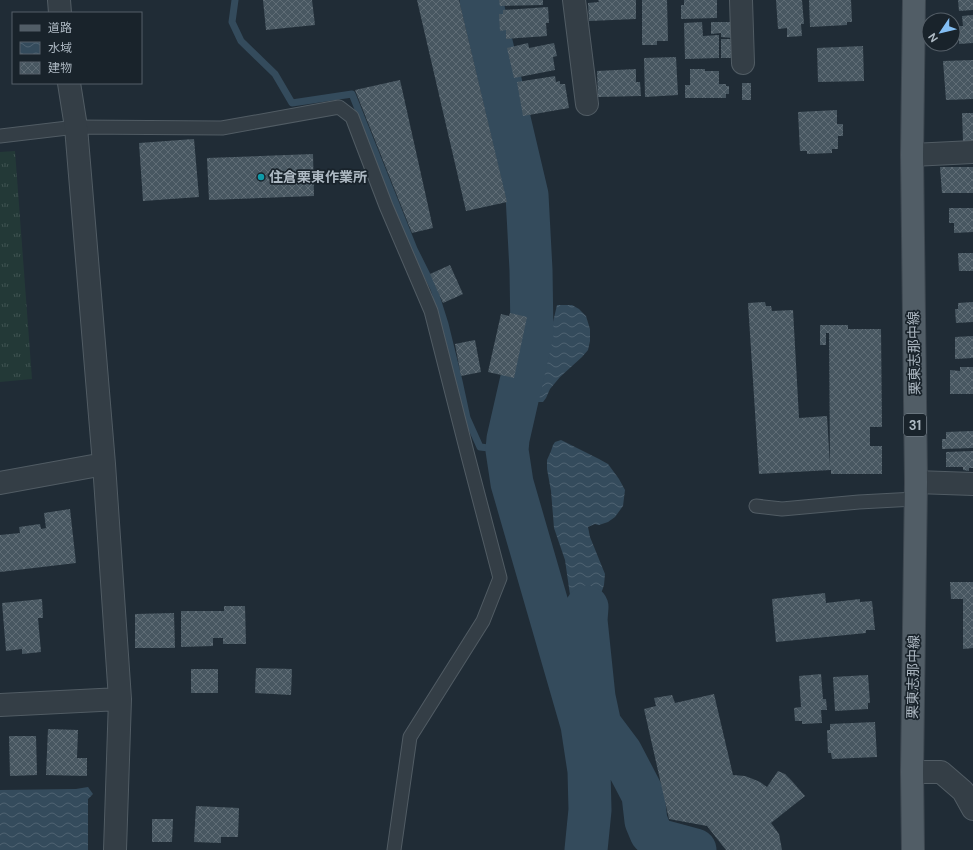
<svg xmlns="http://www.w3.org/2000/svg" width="973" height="850" font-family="'DM Sans','Noto Sans JP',sans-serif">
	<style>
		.grass { fill: url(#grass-tufts) }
		.water { fill: url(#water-waves) }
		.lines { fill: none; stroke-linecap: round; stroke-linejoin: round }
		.stream { stroke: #344b5c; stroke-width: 7 }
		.river { stroke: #344b5c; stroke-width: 43 }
		.building { fill: url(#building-cross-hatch) }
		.lane-casing { stroke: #515c64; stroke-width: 15 }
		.street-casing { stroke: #515c64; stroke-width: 24 }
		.primary-casing { stroke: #3d4750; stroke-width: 24 }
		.lane { stroke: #343e46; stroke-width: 13 }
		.street { stroke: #343e46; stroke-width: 22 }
		.primary { stroke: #515d66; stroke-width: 22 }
		.culture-dot { fill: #0f9aa8; stroke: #19232b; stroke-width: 1.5 }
		.labels { text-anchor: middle; stroke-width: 3.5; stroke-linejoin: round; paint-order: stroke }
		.shield { fill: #19232b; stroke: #818c95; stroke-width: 1 }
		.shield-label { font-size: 13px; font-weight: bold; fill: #aeb9c3 }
		.poi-label { font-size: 14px; font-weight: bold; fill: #aeb9c3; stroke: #19232b; text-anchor: start }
		.street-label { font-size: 14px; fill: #aeb9c3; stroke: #19232b }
	</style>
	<defs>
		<pattern id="grass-tufts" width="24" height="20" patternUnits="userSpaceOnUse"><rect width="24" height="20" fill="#233937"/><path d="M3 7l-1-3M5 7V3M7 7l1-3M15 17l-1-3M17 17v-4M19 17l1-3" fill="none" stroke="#405452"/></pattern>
		<pattern id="water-waves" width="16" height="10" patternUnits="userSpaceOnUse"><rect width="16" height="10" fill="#344b5c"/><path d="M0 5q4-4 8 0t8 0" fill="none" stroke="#4f6372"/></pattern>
		<pattern id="building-cross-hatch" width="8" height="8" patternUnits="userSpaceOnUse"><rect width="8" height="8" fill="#485761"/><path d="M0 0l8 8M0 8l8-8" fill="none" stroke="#606d76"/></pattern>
	</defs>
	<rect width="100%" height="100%" fill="#202c36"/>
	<path class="grass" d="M15,151L32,379L0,382V152Z"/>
	<path class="water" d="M557,305H572L579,309L586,316L590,329V341L588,350L582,357L560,377L550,389L546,398L543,402H537L535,399Z
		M561,440L599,459L608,464L619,479L625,490L623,506L615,517L608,522L599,525L595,524L588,527L590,537L605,574L604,585L596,608L573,604L570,595L565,560L554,528L551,491L547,469V460L551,451L553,445L555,442Z
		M88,787L93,794L88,799V850H0V790L76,789Z"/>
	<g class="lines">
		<path class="stream" d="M235,0L232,22L241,41L275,74L292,103L352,94L414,249L434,289L445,324L459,381L467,418L480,447L507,450"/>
		<path class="river" d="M481,0L527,195L531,270L532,334L508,439L507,450L512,483L582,725L589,771L590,810L586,850
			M587,607L586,620L594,697L600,725L621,753L643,795L646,821L651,833L658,840L695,850"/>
	</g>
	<path class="building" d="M263,0H312L315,25L266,30Z
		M417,0H459L507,202L466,211Z
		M499,0H543V5L500,6Z
		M598,0H636V19L589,21L588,3L599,2Z
		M642,0H667L668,41H657V45H642Z
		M684,0H717V18L681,19V5H684Z
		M776,0H802L804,24H801L802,36L787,37V28L778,29Z
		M809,0H851L852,22H847V25L810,27Z
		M958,0H973V10L959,11Z
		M548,7L549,23H546L547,36L506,39V30L500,31L499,14H503V10Z
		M973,15V43L959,44V40L954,41L953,29H959L958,26H963L962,16Z
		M702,22L703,36L719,35V58L685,59L684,23Z
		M711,22H733V38L721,37V33L711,34Z
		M721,39H735V58H721Z
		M528,43L529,48L554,43L557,56L553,57L555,70L514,78L507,48Z
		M863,46L864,81L818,82L817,48Z
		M676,57L678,95L645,97L644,58Z
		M973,60V99L946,100L943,61Z
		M636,69V82H640L641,96L598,97L597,71Z
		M690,69H705V71H719V84H726V86H729V94H726V98H685V85H690Z
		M555,76L556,82L560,81V84H565L569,108L523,116L517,82Z
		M400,80L433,228L412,233L355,90Z
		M742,83H751V100H742Z
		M837,110V124H843V136H838V149H832V153L807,154V151H800L798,112Z
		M962,113H973V141H963Z
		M194,139L199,197L143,201L139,143Z
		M313,154L314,196L209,200L207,158Z
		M940,167H973V193H942Z
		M949,208H973V232L954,233V223H949Z
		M958,253H973V271H959Z
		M450,265L463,294L443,303L430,274Z
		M765,302L766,306H771L772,311L793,310L799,418L827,416L830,466L829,333H826V345H820V325H848V329H881L882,427H870V446H882V474H831V470L759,474L748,303Z
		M973,302V322L956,323L955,309H958V303Z
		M510,313L527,317L514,378L488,372L501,314L509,316Z
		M973,336V358L955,359V337Z
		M475,340L481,372L461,376L455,344Z
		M960,367H973V394H950V370L960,371Z
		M973,431V448L942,449V439H946V432Z
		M973,451V468H969V471L963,470V467H946V452Z
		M70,509L76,563L0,572V535L20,533L19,527L40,524L41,529L46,528L44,513Z
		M950,582H973V648L963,649V599H951Z
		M825,593L826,603L860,599V602L872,601L875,630H866V633L776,642L772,599Z
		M42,599L43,618H38L41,652L22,654V649L6,651L2,603Z
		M224,606H245L246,644H223V638H213V646L181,647V611H224Z
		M174,613L175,648H135V614Z
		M256,668L292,669L291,695L255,693Z
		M191,669H218V693H191Z
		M821,674L823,699H826L827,710H821L822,723L802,724V721H795L794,708L801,707L799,676Z
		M868,675L870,703H868V709L835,711L833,677Z
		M714,694L733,775L745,776L753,779L760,782L767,787L778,771L785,774L791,780L805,796L771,823L779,834L782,850H726L707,826L669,819L644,709L656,706L654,698L672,695L675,703Z
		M875,722L877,757L832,759L831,753H828L827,730H830V724Z
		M48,729L78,730L77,758H87V776L46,775Z
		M9,736H36L37,775L10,776Z
		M196,806L239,808L238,837H221V843L194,842Z
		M152,819H173L172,842H152Z"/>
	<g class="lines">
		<g class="lane-casing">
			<path id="lane" d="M0,136L76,127L222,128L339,107L352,117L386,206L431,311L468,456L500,578L483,621L410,737L394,850
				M756,506L782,509L859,502L915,499"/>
		</g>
		<g class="street-casing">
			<path id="street" d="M59,0L60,13
				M574,0L587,104
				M741,0L743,63
				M69,83L76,127L104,464L120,699L115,850
				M912,155L973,152
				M916,482L973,484
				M0,483L104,464
				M0,705L120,699
				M912,772H941L963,791L973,809"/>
		</g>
		<g class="primary-casing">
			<path id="primary" d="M913,850L912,772L916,482L912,155L914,0"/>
		</g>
		<use href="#lane" class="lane"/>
		<use href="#street" class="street"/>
		<use href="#primary" class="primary"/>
	</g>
	<circle class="culture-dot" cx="261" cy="177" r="4"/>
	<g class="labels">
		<rect class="shield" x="904" y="414" width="22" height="22" rx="3"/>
		<g class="shield-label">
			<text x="915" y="430">31</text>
		</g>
		<g class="poi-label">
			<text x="269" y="182">住倉栗東作業所</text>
		</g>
		<g class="street-label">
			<text transform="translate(914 353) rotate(-91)" y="5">栗東志那中線</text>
			<text transform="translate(913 677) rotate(-89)" y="5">栗東志那中線</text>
		</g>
	</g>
	<rect x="12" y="12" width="130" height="72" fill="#19232b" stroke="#555f68"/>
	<rect x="20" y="25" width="20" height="6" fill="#515d66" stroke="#555f68"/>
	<text x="48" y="32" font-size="12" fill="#aeb9c3">道路</text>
	<rect x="20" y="42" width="20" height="12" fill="url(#water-waves)" stroke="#555f68"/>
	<text x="48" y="52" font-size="12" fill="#aeb9c3">水域</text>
	<rect x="20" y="62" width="20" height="12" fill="url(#building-cross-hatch)" stroke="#555f68"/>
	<text x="48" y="72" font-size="12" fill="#aeb9c3">建物</text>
	<g transform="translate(941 32) rotate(235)"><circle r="19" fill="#19232b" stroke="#555f68"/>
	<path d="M0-3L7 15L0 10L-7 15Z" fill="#83bef3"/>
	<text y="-6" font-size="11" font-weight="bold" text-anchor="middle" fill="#aeb9c3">N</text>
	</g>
</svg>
